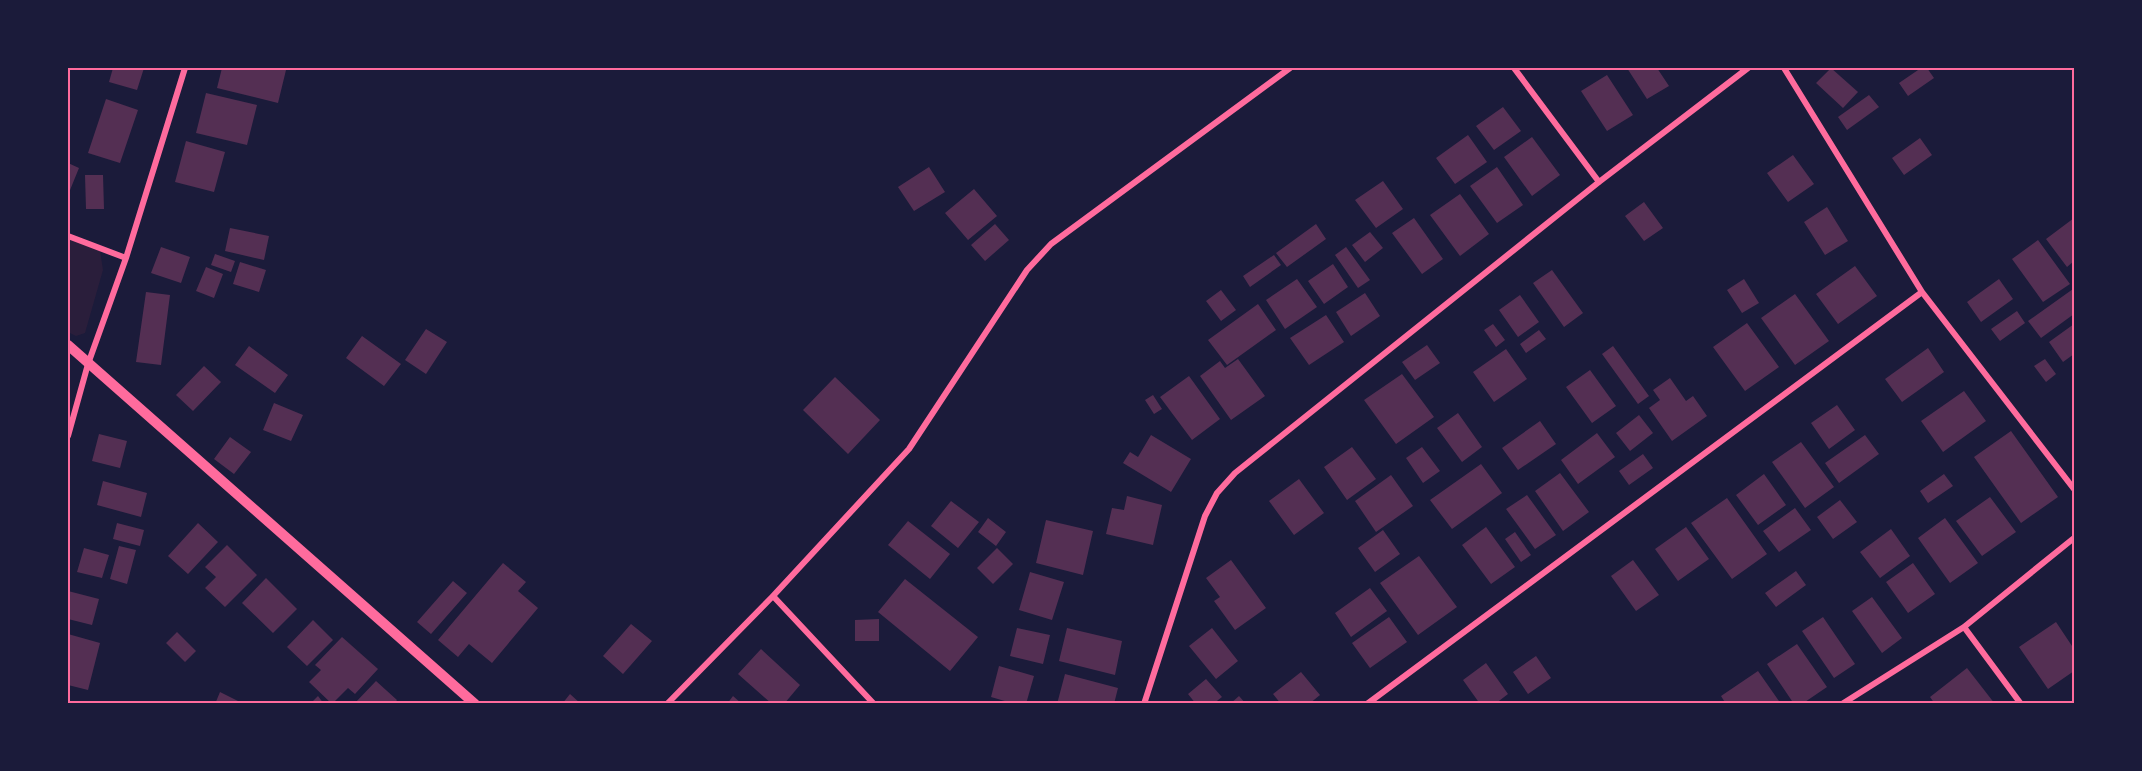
<svg xmlns="http://www.w3.org/2000/svg" width="2142" height="771" font-family="Georgia,serif">
	<style>
		.green { fill: #2a1e3b }
		.building { fill: #542f53 }
		.lines { fill: none; stroke-linecap: round; stroke-linejoin: round }
		.minor { stroke: #ff6b9d; stroke-width: 6 }
		.tertiary { stroke: #ff6b9d; stroke-width: 10 }
		.neatline { fill: none; stroke: #ff6b9d; stroke-width: 2 }
	</style>
	<rect width="100%" height="100%" fill="#1b1b3a"/>
	<path class="green" d="M68,237L100,250L103,270L85,333L76,336L68,332Z"/>
	<path class="building" d="M113,68H144L137,90L109,82Z
		M222,68H274L286,70L278,103L217,88Z
		M1627,68H1657L1669,86L1647,99Z
		M1831,68L1858,92L1843,108L1816,83Z
		M1921,68H1927L1934,78L1908,96L1899,83Z
		M1607,75L1633,115L1607,131L1581,91Z
		M206,93L257,105L247,145L196,133Z
		M1869,95L1879,107L1847,130L1838,117Z
		M106,99L138,110L120,163L88,153Z
		M1503,107L1521,131L1494,150L1476,126Z
		M1468,135L1487,162L1455,184L1436,158Z
		M1532,137L1560,175L1532,196L1504,157Z
		M1920,138L1932,155L1904,175L1892,158Z
		M186,141L225,152L214,192L175,182Z
		M1793,155L1814,184L1788,202L1767,173Z
		M68,163L79,168L68,195Z
		M929,167L945,192L914,211L898,187Z
		M1497,167L1523,205L1497,223L1470,186Z
		M85,175H103L104,209H86Z
		M1383,181L1403,209L1376,228L1355,200Z
		M974,189L997,216L968,240L945,213Z
		M1460,194L1489,234L1460,256L1430,215Z
		M1644,202L1663,228L1644,241L1625,216Z
		M1827,207L1848,241L1825,255L1804,222Z
		M1414,218L1443,259L1422,274L1392,233Z
		M2074,218V261L2067,267L2046,239Z
		M995,224L1009,240L985,261L971,245Z
		M1316,224L1326,239L1287,267L1276,253Z
		M230,228L269,236L264,260L225,251Z
		M1370,232L1383,248L1365,262L1352,245Z
		M2038,240L2070,284L2043,302L2012,259Z
		M161,247L190,257L181,283L151,273Z
		M1346,247L1370,280L1358,288L1335,255Z
		M215,254L235,261L231,272L211,265Z
		M1274,255L1281,265L1250,287L1243,276Z
		M240,262L266,270L259,292L233,284Z
		M1333,264L1348,287L1324,304L1308,281Z
		M1855,266L1877,296L1838,324L1816,294Z
		M206,267L223,274L214,298L196,291Z
		M1552,270L1583,313L1564,327L1533,283Z
		M1297,279L1317,307L1285,329L1266,300Z
		M1744,279L1759,303L1742,313L1727,290Z
		M1999,279L2013,299L1981,322L1967,302Z
		M2073,289L2074,314L2041,338L2028,321Z
		M1221,290L1236,310L1221,321L1206,301Z
		M146,292L170,295L161,365L136,362Z
		M1365,293L1380,316L1351,336L1336,312Z
		M1795,294L1829,341L1795,365L1761,318Z
		M1520,295L1539,322L1518,337L1499,310Z
		M1258,304L1276,330L1227,365L1208,340Z
		M2017,311L2025,323L2000,341L1991,329Z
		M1326,315L1344,342L1309,365L1290,338Z
		M1747,323L1779,367L1745,391L1713,347Z
		M1493,324L1505,340L1496,347L1484,330Z
		M2074,324V354L2063,362L2049,342Z
		M426,329L447,342L426,374L405,360Z
		M1539,330L1546,339L1526,353L1520,344Z
		M362,336L401,364L384,386L346,358Z
		M1427,345L1440,363L1415,380L1402,362Z
		M249,346L288,375L275,393L235,365Z
		M1613,346L1649,396L1638,404L1602,354Z
		M1928,348L1944,372L1902,402L1885,379Z
		M1506,349L1527,379L1494,402L1473,372Z
		M1238,359L1265,396L1231,420L1200,376L1220,361L1225,368Z
		M2045,359L2056,374L2046,382L2034,366Z
		M204,366L221,382L193,411L176,395Z
		M1590,370L1616,406L1592,423L1566,387Z
		M1402,374L1434,417L1396,444L1364,400Z
		M1189,376L1220,419L1192,440L1160,397Z
		M835,377L880,420L848,454L803,410Z
		M1670,378L1686,401L1693,396L1707,416L1672,441L1649,408L1660,400L1653,390Z
		M1964,391L1986,421L1943,452L1921,421Z
		M1153,395L1162,409L1154,414L1145,400Z
		M274,403L303,415L291,441L263,430Z
		M1837,405L1855,430L1829,449L1811,423Z
		M1458,413L1482,447L1462,462L1437,428Z
		M1639,415L1653,433L1630,451L1616,433Z
		M1540,421L1556,444L1518,470L1502,448Z
		M2011,431L2058,497L2021,523L1974,457Z
		M1597,433L1615,457L1578,484L1561,460Z
		M99,434L127,441L120,468L92,461Z
		M1151,435L1191,459L1171,492L1123,463L1130,452L1138,457Z
		M1865,435L1879,454L1839,483L1825,463Z
		M230,437L251,452L234,474L214,459Z
		M1801,442L1834,487L1805,508L1772,462Z
		M1352,447L1376,479L1347,500L1324,467Z
		M1422,447L1440,471L1423,483L1406,458Z
		M1643,454L1653,468L1629,485L1619,471Z
		M1481,464L1502,493L1452,529L1430,500Z
		M1560,473L1589,512L1563,531L1535,491Z
		M1764,474L1786,505L1758,525L1736,495Z
		M1944,474L1953,486L1928,503L1920,491Z
		M1391,475L1413,506L1376,532L1355,501Z
		M1299,479L1324,513L1294,535L1269,501Z
		M103,481L147,493L141,517L97,505Z
		M1527,495L1556,535L1535,549L1506,509Z
		M1127,496L1162,505L1153,545L1106,534L1112,508L1124,510Z
		M1990,497L2016,532L1982,556L1956,521Z
		M1727,498L1767,554L1732,579L1691,523Z
		M1840,500L1857,522L1833,539L1817,517Z
		M951,501L979,522L958,548L931,526Z
		M1795,508L1811,530L1779,552L1763,531Z
		M988,518L1006,532L996,546L978,532Z
		M1945,518L1978,563L1950,583L1918,538Z
		M1046,520L1093,531L1083,575L1036,563Z
		M908,521L950,554L930,579L888,545Z
		M117,523L144,530L140,546L113,539Z
		M198,523L218,542L188,574L168,556Z
		M1486,527L1515,567L1491,584L1462,545Z
		M1686,527L1709,559L1678,581L1655,549Z
		M1891,529L1910,556L1880,578L1860,552Z
		M1383,530L1400,554L1375,572L1358,548Z
		M1515,532L1531,555L1521,562L1505,539Z
		M227,545L257,575L225,607L205,588L216,577L205,567Z
		M119,546L136,550L127,584L110,579Z
		M84,548L109,555L102,578L77,572Z
		M997,548L1013,564L993,584L977,568Z
		M1419,556L1457,607L1418,635L1380,583Z
		M1231,560L1266,608L1235,630L1214,601L1220,597L1206,578Z
		M1633,560L1659,595L1636,611L1611,576Z
		M503,563L526,582L518,591L538,608L492,663L469,644L458,657L438,640Z
		M1913,563L1935,594L1908,613L1886,582Z
		M1796,571L1806,585L1776,607L1765,593Z
		M1030,572L1064,582L1052,620L1019,610Z
		M266,578L297,609L273,633L242,603Z
		M905,579L978,637L950,671L878,612Z
		M453,581L467,593L431,634L417,622Z
		M1370,588L1387,611L1351,637L1335,613Z
		M68,591L99,599L92,625L68,619Z
		M1872,597L1902,638L1882,653L1852,611Z
		M1389,617L1407,642L1370,668L1352,643Z
		M1823,617L1855,664L1834,678L1802,631Z
		M879,619V641H855V620Z
		M313,620L333,640L307,666L287,647Z
		M2056,622L2074,649V671L2048,689L2019,647Z
		M631,624L652,641L623,674L603,656Z
		M1017,628L1050,635L1043,664L1010,656Z
		M1067,628L1122,641L1115,675L1059,661Z
		M1212,628L1238,661L1216,679L1189,646Z
		M177,632L196,651L185,662L166,643Z
		M68,634L100,643L88,690L68,685Z
		M342,637L378,669L355,694L348,688L332,704L309,682L321,670L315,665Z
		M1797,644L1827,687L1802,704H1794L1767,664Z
		M761,649L800,685L784,704H772L738,674Z
		M1536,656L1551,678L1528,694L1513,672Z
		M1486,663L1508,694L1495,704H1480L1463,680Z
		M999,666L1034,676L1026,704H1015L991,697Z
		M1967,668L1995,704H1935L1930,697Z
		M1758,671L1781,704H1726L1721,696Z
		M1301,672L1320,695L1309,704H1281L1273,694Z
		M1065,674L1118,688L1114,704H1057Z
		M1206,679L1222,697L1213,704H1196L1188,694Z
		M376,681L397,700L394,704H354Z
		M220,692L244,704H215Z
		M570,694L581,704H562Z
		M318,696L324,704H310Z
		M733,696L742,704H727Z
		M1239,696L1246,704H1230Z"/>
	<g class="lines">
		<path class="minor" d="M1514,68L1599,182
			M1784,68L1922,292L2074,489
			M68,236L126,258
			M68,436L88,364L126,258L185,68
			M773,596L874,704
			M1964,627L2021,704
			M667,704L773,596L909,449L1027,270L1051,244L1290,68
			M1144,704L1205,516L1217,493L1235,473L1599,182L1748,68
			M1367,704L1922,292
			M1842,704L1964,627L2074,538"/>
		<path class="tertiary" d="M68,345L475,704"/>
	</g>
	<rect width="2142" height="771" fill="none" stroke="#1b1b3a" stroke-width="138"/>
	<rect x="69" y="69" width="2004" height="633" class="neatline"/>
</svg>
